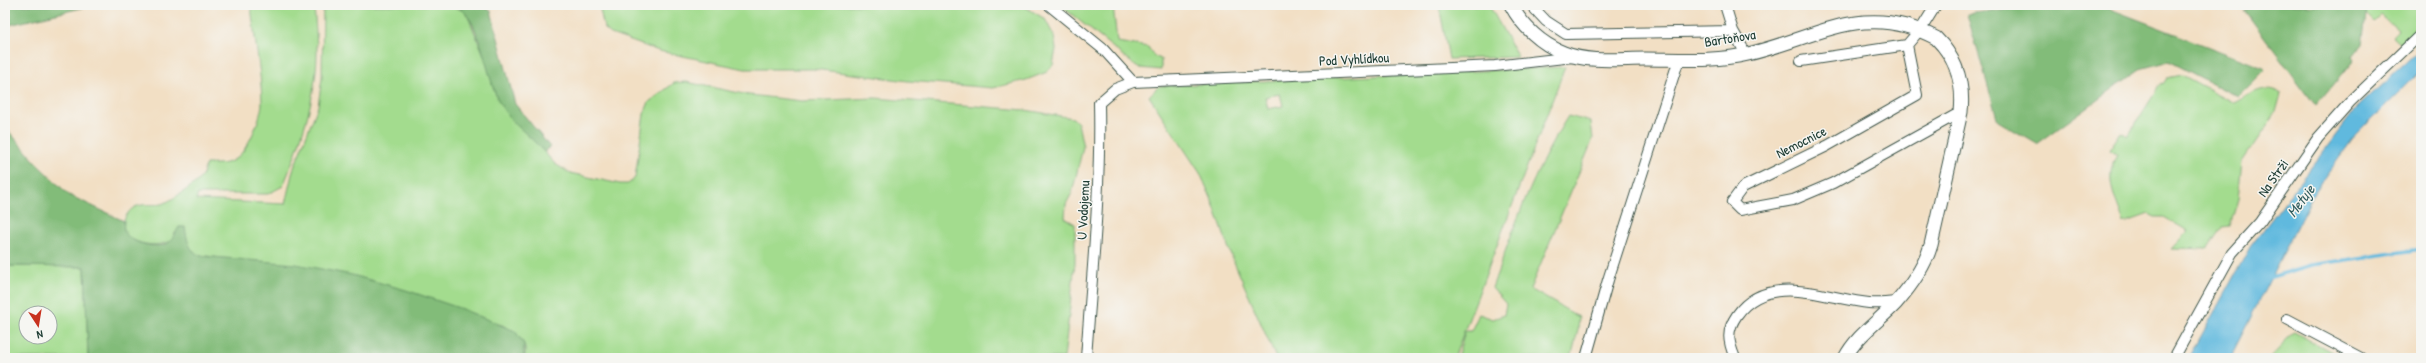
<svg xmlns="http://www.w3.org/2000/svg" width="2426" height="363" font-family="'Patrick Hand',sans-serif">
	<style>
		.green { fill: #a3dc8e; stroke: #618c61; fill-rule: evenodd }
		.forest { fill: #82bc79; stroke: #507c56 }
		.water { fill: #61b9de; stroke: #407b89 }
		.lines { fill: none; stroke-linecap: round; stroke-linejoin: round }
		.stream { stroke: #61b9de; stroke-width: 3.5 }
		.minor-casing { stroke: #3f554a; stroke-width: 12 }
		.tertiary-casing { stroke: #3f554a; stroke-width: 15 }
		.minor { stroke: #fff; stroke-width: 10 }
		.tertiary { stroke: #fff; stroke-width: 13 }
		.labels { text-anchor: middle; stroke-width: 3; stroke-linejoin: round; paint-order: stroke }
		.street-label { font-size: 14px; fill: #1f3d34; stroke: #f6f6f2 }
		.water-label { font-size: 15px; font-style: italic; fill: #305c5e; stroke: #f6f6f2 }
	</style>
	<rect width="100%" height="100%" fill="#f6f6f2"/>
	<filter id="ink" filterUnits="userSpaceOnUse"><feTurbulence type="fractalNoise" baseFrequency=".025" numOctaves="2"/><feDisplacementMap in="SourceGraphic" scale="8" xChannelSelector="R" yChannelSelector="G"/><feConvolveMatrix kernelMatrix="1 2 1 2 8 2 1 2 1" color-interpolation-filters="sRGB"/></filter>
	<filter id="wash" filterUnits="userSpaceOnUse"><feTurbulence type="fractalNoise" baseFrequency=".012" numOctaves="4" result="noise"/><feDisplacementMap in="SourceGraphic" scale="16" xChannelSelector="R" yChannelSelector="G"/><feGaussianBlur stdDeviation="0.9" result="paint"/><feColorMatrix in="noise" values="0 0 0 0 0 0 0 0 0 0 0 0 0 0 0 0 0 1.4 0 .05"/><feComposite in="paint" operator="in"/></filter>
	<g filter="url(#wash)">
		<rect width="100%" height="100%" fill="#f2dfc4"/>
		<path class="green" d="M251,5H314C315,21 317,38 317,54C316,99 300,145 283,186L268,194H198L196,200L285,204L293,170L318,106L322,78L323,5H450L464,11L469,19L484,55L540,147L555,164L570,173L620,184H628L635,178L644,114L649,102L674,83L686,82L749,95L802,101L875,98L1025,110L1073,118L1078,123L1083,147L1072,193L1066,204L1065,218L1075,224V263L1064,358H524C530,342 513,331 502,325L233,260L194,254L175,232L172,240C154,252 108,240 128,213C137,201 150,206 162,204C169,202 198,183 202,176C204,173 204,168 206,164C216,164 227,165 235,159C247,152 262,117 262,102C261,70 254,37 251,5Z
			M599,5H1022L1045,19L1054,36L1056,49L1053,65L1047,72L1026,80L993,88L908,81L814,69H745L659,51L611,34L604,28Z
			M1060,5H1113L1117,42L1148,47L1154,56L1161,59V70L1140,68L1132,63Z
			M1439,5H1489L1518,57L1449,59Z
			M2372,5H2421V26L2401,44L2392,36L2398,30L2381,15L2374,22L2366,14L2368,8Z
			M1565,67L1454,358H1276L1231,255L1212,200L1200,173L1149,96L1159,86ZM1280,94L1283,106L1268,109L1265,97Z
			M2182,75L2234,103C2249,95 2266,82 2281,94L2276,112L2242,162L2238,199L2230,226L2222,227L2207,249L2172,248L2188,231L2164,217H2155L2149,214L2124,223C2116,198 2103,180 2117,155L2109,150L2121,132L2128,136L2161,83L2163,84L2167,78Z
			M1568,116L1591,122L1593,139L1530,289L1579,317L1578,330L1571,358H1457L1465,331H1471L1479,314L1493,319L1504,315L1506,304L1492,288C1513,229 1534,170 1568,116Z
			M5,266L85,267L88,358H5ZM26,313H50V337H26Z
			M2294,332L2343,358H2269Z"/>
		<path class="forest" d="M5,5H94L5,26Z
			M460,5H480L491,11L515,104L550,147L544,152C530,135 511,124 500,104C488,83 480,19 460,9Z
			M2036,5H2100L2266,69L2238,97L2169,61L2140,69L2037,144L1998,121L1967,14Z
			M2257,5H2371L2367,8L2362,45L2352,57L2354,60L2316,106L2244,10Z
			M5,127L41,168L69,195L124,221C124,224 123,228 124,230C128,243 155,249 166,244C173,241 175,233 179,227H185C187,239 188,251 201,256L296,264L352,275L406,290L462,309L515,331L524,344V358H88L85,267L5,266Z"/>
		<path class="water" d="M2421,48V70L2355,136L2314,193L2230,358H2189L2250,247L2356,109Z"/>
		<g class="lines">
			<path class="stream" d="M2268,278L2311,265L2421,249"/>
		</g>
	</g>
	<g filter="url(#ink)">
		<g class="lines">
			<g class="minor-casing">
				<path id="minor" d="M1049,5L1103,49L1133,82
					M1531,5L1546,21L1566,34L1733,31
					M1725,5L1733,31L1746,54
					M1936,5L1923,26L1907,45L1917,95L1827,146L1743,187L1732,202L1740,210L1793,200L1833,183L1961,112
					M1801,61L1907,45
					M2287,319L2361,358
					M1086,358C1092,273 1101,188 1099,103L1115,89L1133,82L1495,66L1573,57
					M1586,358L1608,280L1679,59
					M1735,358C1728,341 1726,331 1737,315C1768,271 1827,299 1869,303C1878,304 1887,303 1896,302
					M2174,358L2232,253L2260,222L2318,138L2350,102L2421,34"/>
			</g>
			<g class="tertiary-casing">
				<path id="tertiary" d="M1511,5C1522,26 1541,44 1564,53C1589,63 1619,59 1645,59C1679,59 1715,62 1748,54C1817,38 1865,0 1936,38C1957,59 1964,83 1961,112L1931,245C1925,266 1910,287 1896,303C1879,321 1856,336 1845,358"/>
			</g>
			<use href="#minor" class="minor"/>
			<use href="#tertiary" class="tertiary"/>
		</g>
	</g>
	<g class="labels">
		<g class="street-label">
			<text transform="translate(1730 38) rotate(-9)" y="5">Bartoňova</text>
			<text transform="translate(1354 59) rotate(-3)" y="5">Pod Vyhlídkou</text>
			<text transform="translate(1801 142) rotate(-27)" y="5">Nemocnice</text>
			<text transform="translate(2273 178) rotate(-55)" y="5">Na Strži</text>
			<text transform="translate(1083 210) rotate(-87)" y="5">U Vodojemu</text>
		</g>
		<g class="water-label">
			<text transform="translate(2301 201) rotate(-53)" y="5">Metuje</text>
		</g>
	</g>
	<rect width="2426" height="363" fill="none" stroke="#f6f6f2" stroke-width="20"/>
	<g transform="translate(38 325) rotate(168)"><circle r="19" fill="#f6f6f2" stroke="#a0aca6"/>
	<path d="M0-3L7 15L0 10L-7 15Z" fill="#c8321e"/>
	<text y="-6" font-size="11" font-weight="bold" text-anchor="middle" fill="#1f3d34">N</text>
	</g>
</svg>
